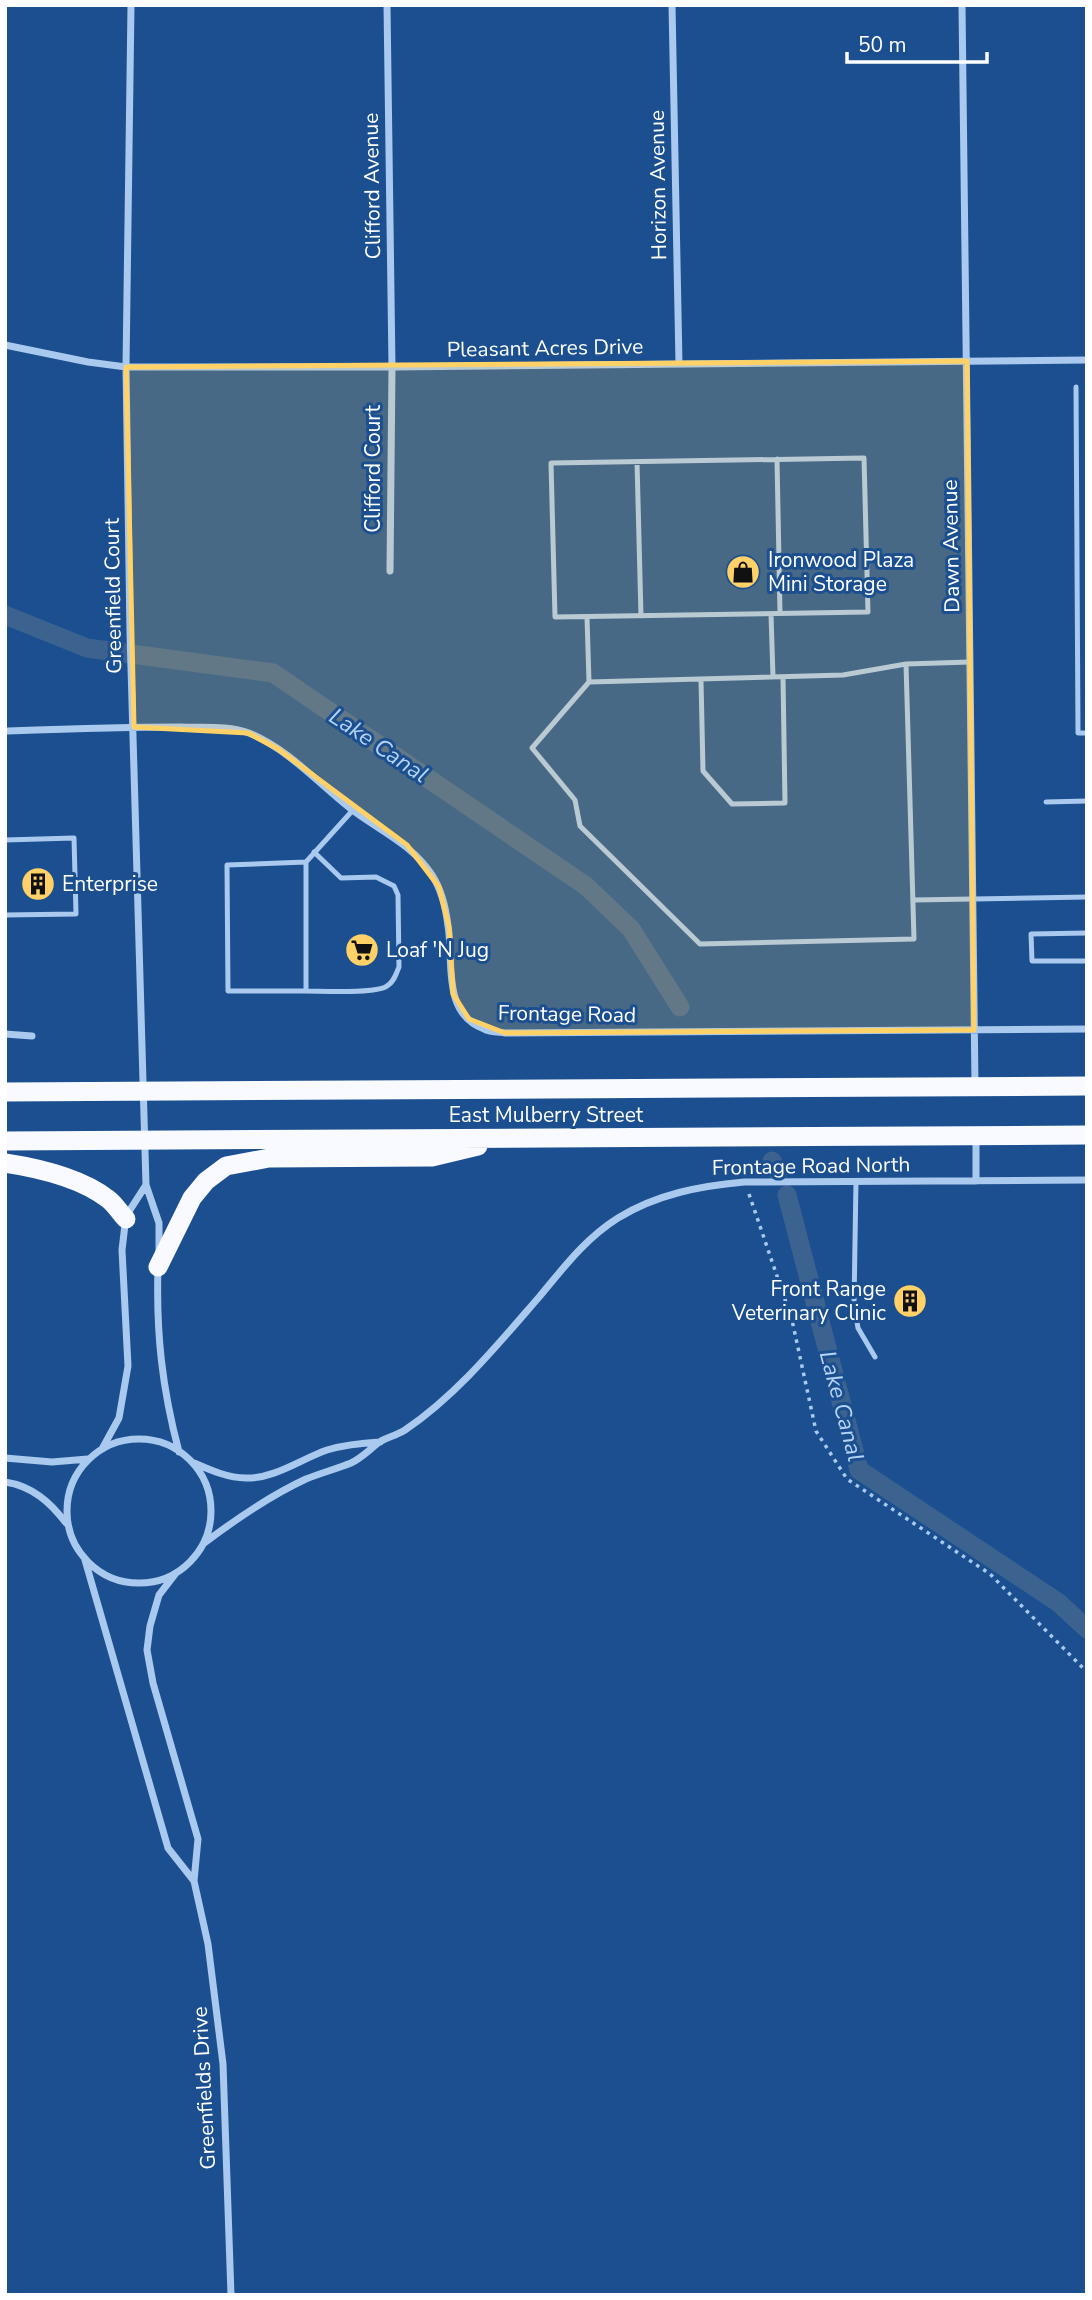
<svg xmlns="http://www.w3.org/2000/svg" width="1092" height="2300" font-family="'Nunito Sans',sans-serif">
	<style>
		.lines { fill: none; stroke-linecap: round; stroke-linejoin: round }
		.canal { stroke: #3c6290; stroke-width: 19 }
		.path { stroke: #a9c9ee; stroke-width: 3.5; stroke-dasharray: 3.5 5; stroke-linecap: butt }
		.service { stroke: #a9c9ee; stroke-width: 5 }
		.minor { stroke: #a9c9ee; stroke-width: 7 }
		.trunk { stroke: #f8faff; stroke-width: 19 }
		.marked { fill: #ffd166; fill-opacity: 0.2; stroke: #ffd166; stroke-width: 5; stroke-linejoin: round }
		.labels { text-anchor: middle; stroke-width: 6; stroke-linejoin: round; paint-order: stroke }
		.street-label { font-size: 21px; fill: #fff; stroke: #1b4f8f }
		.poi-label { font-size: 21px; fill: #fff; stroke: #1b4f8f; text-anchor: start }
		.water-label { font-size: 23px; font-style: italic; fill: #b5d3f5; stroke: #1b4f8f }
	</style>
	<rect width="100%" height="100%" fill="#1b4f8f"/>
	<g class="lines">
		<path class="canal" d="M5,615L87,648L273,673L586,886L631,929L680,1007
			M772,1161L778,1172
			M787,1195L859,1470L1059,1603L1087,1629"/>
		<path class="path" d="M749,1194L792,1320L816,1431L847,1479L990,1574L1087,1672"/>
		<path class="service" d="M1076,387L1078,733H1087
			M864,458L868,612L555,617L551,463Z
			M777,459L780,613
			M637,462L641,616
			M771,614L773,677
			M587,617L589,682
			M906,664L914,939L700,944L580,826L575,800L532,748L589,682L843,675L906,664L970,662
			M701,680L703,771L732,804L785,803L783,677
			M1046,802L1087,801
			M5,840L74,838L76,914L5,915
			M306,862L227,865L228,991H306V862L353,810
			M913,900L1087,897
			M1087,933L1031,934L1032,961H1087
			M306,991C323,991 376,994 387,986C394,982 396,974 399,967L398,895L394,886L376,877L341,878L314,852
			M856,1181L854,1304L858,1328L875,1357"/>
		<path class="minor" d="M131,5L126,367L130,633L146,1185L159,1223V1251
			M387,5L392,367L390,571
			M672,5L679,364
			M962,5L975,1086
			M5,345L88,362L126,367H392L1087,360
			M5,731C64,729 122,727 180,727C203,728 228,725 249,733C288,749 318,783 351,809C380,831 412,844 432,875C441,889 446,909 448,926C454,960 441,1013 484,1029C490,1032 498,1032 505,1033L1087,1029
			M5,1034L32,1036
			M976,1136V1181
			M158,1267C156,1333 162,1388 179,1452
			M67 1511a72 72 0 1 1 144 0a72 72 0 1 1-144 0Z
			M102,1449L119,1418L128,1366L122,1250L126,1216L146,1185
			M5,1458L52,1462L88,1459
			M194,1463C210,1470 228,1478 246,1478C274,1479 301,1459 327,1450C344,1445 362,1443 380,1442
			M5,1482C32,1486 50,1502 66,1523
			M203,1544C236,1519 269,1496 306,1479C321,1473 336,1469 351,1463C362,1458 371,1448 381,1441C389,1437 397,1435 405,1430C457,1395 499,1343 540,1296C564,1267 586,1238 618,1218C657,1194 700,1186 744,1182L1087,1180
			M85,1560L168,1848L194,1881
			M176,1573L159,1595L150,1626L147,1650L153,1683L198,1839L194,1881L208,1944L223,2064L231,2295"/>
		<path class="trunk" d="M5,1092L1087,1086
			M5,1141L1087,1135
			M5,1163C38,1168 81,1178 108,1199C115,1204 120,1213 126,1219
			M158,1267L192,1198L206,1181L226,1166L269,1158L432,1157L478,1146"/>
	</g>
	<path class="marked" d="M967,361L974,1030L505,1033L469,1019L453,994L449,927L439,887L407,845L278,749L248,733L134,727L126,367Z"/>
	<defs>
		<g id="shop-disc" transform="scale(1.75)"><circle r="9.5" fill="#ffd166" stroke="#1b4f8f"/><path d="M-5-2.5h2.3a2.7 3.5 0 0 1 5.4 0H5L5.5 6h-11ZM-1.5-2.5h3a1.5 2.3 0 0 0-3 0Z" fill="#111"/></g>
		<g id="building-disc" transform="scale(1.75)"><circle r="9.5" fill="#ffd166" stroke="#1b4f8f"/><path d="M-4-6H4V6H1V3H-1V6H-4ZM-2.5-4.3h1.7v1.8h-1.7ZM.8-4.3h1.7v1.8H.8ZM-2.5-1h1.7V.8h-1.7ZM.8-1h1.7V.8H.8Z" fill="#111"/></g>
		<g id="supermarket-disc" transform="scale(1.75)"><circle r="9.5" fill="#ffd166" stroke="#1b4f8f"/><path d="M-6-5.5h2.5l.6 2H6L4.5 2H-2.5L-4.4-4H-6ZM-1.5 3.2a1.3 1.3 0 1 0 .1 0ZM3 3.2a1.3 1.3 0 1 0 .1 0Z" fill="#111"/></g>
	</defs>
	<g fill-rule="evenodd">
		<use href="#shop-disc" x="743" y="572"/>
		<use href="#building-disc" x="38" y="884"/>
		<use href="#supermarket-disc" x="362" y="950"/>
		<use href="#building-disc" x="910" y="1301"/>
	</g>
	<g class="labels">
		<g class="street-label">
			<text transform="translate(658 185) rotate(-91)" y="7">Horizon Avenue</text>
			<text transform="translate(372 186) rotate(-91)" y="7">Clifford Avenue</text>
			<text transform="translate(545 348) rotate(-1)" y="7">Pleasant Acres Drive</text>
			<text transform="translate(373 469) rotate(-90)" y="7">Clifford Court</text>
			<text transform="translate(951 546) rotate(-91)" y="7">Dawn Avenue</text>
			<text transform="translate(113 596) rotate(-91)" y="7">Greenfield Court</text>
			<text transform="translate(567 1014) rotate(1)" y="7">Frontage Road</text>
			<text x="546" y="1122">East Mulberry Street</text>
			<text transform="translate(811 1166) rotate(-1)" y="7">Frontage Road North</text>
			<text transform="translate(204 2088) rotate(-93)" y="7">Greenfields Drive</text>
		</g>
		<g class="poi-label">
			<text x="768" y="567">Ironwood Plaza<tspan x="768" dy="24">Mini Storage</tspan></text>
			<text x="62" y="891">Enterprise</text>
			<text x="386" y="957">Loaf 'N Jug</text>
			<text x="886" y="1296" text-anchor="end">Front Range<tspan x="886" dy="24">Veterinary Clinic</tspan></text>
		</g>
		<g class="water-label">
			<text transform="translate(379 745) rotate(34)" y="8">Lake Canal</text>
			<text transform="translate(842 1406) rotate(75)" y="8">Lake Canal</text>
		</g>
	</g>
	<rect width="1092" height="2300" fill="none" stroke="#ffffff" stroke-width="14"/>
	<path d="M847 52v10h140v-10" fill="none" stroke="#ffffff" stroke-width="3.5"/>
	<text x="858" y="52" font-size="21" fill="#ffffff" stroke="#1b4f8f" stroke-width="5" paint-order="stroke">50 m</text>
</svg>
